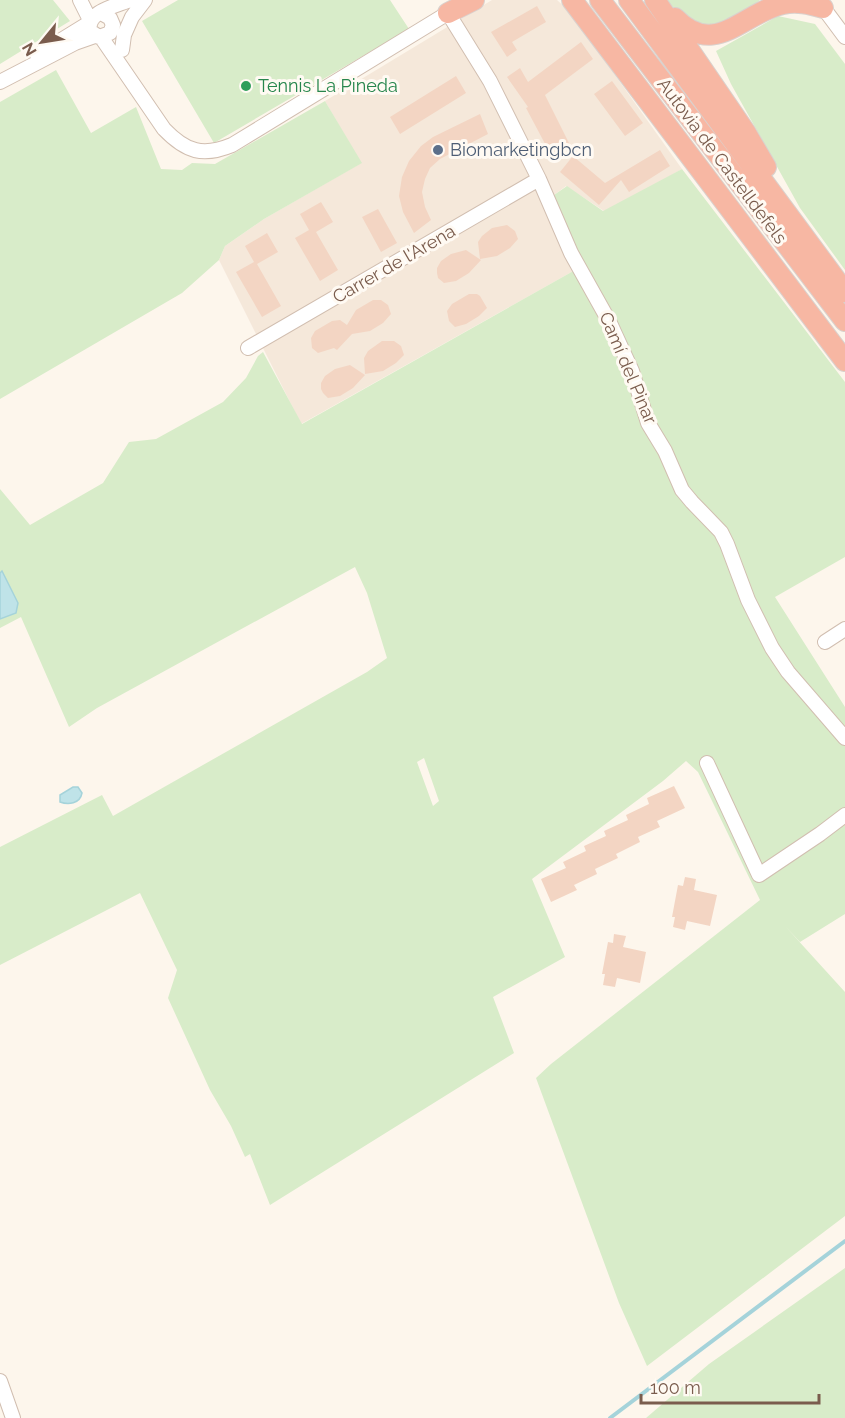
<svg xmlns="http://www.w3.org/2000/svg" width="845" height="1418" font-family="Raleway,sans-serif">
	<style>
		.residential { fill: #f5e8da }
		.green { fill: #d8ecc9; fill-rule: evenodd }
		.water { fill: #bfe3e8; stroke: #a5d3da; stroke-width: 1.5 }
		.lines { fill: none; stroke-linecap: round; stroke-linejoin: round }
		.stream { stroke: #a5d3da; stroke-width: 4 }
		.building { fill: #f3d5c3 }
		.minor-casing { stroke: #d1beb0; stroke-width: 16 }
		.highway-casing { stroke: #dad1cd; stroke-width: 22 }
		.minor { stroke: #fff; stroke-width: 14 }
		.highway { stroke: #f7b7a3; stroke-width: 20 }
		.leisure-dot { fill: #2e9e5b; stroke: #fffaf3; stroke-width: 2 }
		.service-dot { fill: #5c6f8a; stroke: #fffaf3; stroke-width: 2 }
		.labels { text-anchor: middle; stroke-width: 6; stroke-linejoin: round; paint-order: stroke }
		.leisure-label { font-size: 18px; fill: #27864d; stroke: #fffaf3; text-anchor: start }
		.service-label { font-size: 18px; fill: #4e5e75; stroke: #fffaf3; text-anchor: start }
		.street-label { font-size: 18px; fill: #7a5c4d; stroke: #fffaf3 }
	</style>
	<rect width="100%" height="100%" fill="#fdf6ec"/>
	<path class="residential" d="M492,0H557L570,12L682,169L607,213L566,186L554,195L584,265L301,424L219,260L225,246L264,219L361,163L325,101Z"/>
	<path class="green" d="M0,0H53L70,21L0,64Z
		M178,0H390L409,29L214,143L142,21Z
		M667,0H760L746,11L710,28L683,19Z
		M778,16L815,24L845,64V270L800,208L731,84L716,51Z
		M56,70L91,133L136,107L161,169L182,170L192,163L215,164L325,101L362,163L264,219L225,246L219,260L182,293L0,399V102Z
		M682,169L845,382V557L775,597L845,707V914L800,942L785,926L845,992V1216L647,1366L619,1303L536,1078L551,1064L760,900L698,772L686,761L663,781L532,879L565,957L493,997L514,1053L270,1205L250,1154L245,1157L231,1126L210,1090L168,998L177,970L140,893L0,965V847L102,795L113,816L367,672L387,658L367,593L355,567L97,708L69,727L21,617L0,628V489L30,525L103,483L129,442L156,439L223,402L246,378L258,356L263,352L302,424L584,265L554,195L567,186L603,211ZM424,758L439,801L433,806L417,762Z
		M845,1268V1418H646L709,1364Z"/>
	<path class="water" d="M2,571L18,603L16,613L0,619V573Z
		M73,787H78L82,793C80,804 68,805 60,802V795Z"/>
	<g class="lines">
		<path class="stream" d="M610,1418L845,1241"/>
	</g>
	<path class="building" d="M537,6L546,22L512,42L517,50L507,57L491,32Z
		M581,42L593,59L545,95L570,145L551,155L526,108L528,107L507,77L520,68L528,82Z
		M456,76L466,93L400,134L390,117Z
		M612,81L643,123L625,136L594,94Z
		M480,114L488,134L440,159L430,168L425,179L422,192L425,207L431,220L414,233L403,212L399,196L402,177L409,161L421,146L433,137Z
		M660,150L670,166L629,192L621,180L599,205L560,172L573,156L605,183Z
		M321,202L333,222L316,232L338,270L320,281L295,238L309,230L300,214Z
		M378,209L397,243L381,252L362,217Z
		M507,225L515,231L518,239L510,248L497,256L480,259L478,242L482,236L492,228Z
		M267,233L278,252L257,264L281,306L262,317L236,272L254,262L245,246Z
		M466,250L481,260L469,273L456,281L444,283L438,278L437,273V268L441,261L451,254Z
		M469,294H477L480,296L487,308L479,316L466,324L455,327L449,321L447,311L452,304Z
		M373,300H381L388,305L391,314L383,323L370,331L352,334L337,350L334,348L318,353L312,348L311,338L315,331L332,321L340,320L347,325L356,310Z
		M382,341H394L401,346L404,355L396,363L383,371L365,374L364,358L368,351Z
		M350,365L365,375L353,388L340,396L328,398L323,393L321,389V383L325,376L335,369Z
		M674,786L685,808L657,821L660,827L638,837L640,842L616,854L618,858L595,869L597,874L574,885L577,890L551,902L541,879L566,868L563,862L586,851L584,846L606,836L604,831L628,820L626,815L649,804L647,798Z
		M685,877L696,879L694,890L717,895L710,926L687,921L685,930L673,927L675,917H672L678,885L683,886Z
		M614,934L626,936L623,947L646,952L640,983L617,978L615,987L603,985L605,974H602L608,942L613,943Z"/>
	<g class="lines">
		<g class="minor-casing">
			<path id="minor" d="M80,0L90,20
				M819,2L845,37
				M101,13L110,18L113,25L110,33L99,37L90,31C85,12 116,6 130,0
				M101,37L164,129C186,152 203,157 232,145L448,13L490,81L539,179L571,253L609,321L632,371L648,423L665,451L682,490L692,502L721,532L727,544L748,600L772,648L788,672L845,738
				M122,50L124,35L132,17L145,0
				M37,55L89,23
				M0,82L75,43L95,36
				M248,348L539,179
				M825,642L845,629
				M707,763L759,875L820,834L845,815
				M0,1381L13,1418"/>
		</g>
		<g class="highway-casing">
			<path id="highway" d="M572,0L845,361
				M600,0L845,321
				M629,0L845,292
				M655,0L746,133L766,167
				M448,13L474,0
				M675,18C715,59 742,13 783,4C797,1 809,4 823,8"/>
		</g>
		<use href="#minor" class="minor"/>
		<use href="#highway" class="highway"/>
	</g>
	<circle class="leisure-dot" cx="246" cy="86" r="6"/>
	<circle class="service-dot" cx="438" cy="150" r="6"/>
	<g class="labels">
		<g class="leisure-label">
			<text x="258" y="92">Tennis La Pineda</text>
		</g>
		<g class="service-label">
			<text x="450" y="156">Biomarketingbcn</text>
		</g>
		<g class="street-label">
			<text transform="translate(722 161) rotate(53)" y="6">Autovia de Castelldefels</text>
			<text transform="translate(394 264) rotate(-30)" y="6">Carrer de l'Arena</text>
			<text transform="translate(628 368) rotate(67)" y="6">Camí del Pinar</text>
		</g>
	</g>
	<g transform="translate(42 42) rotate(240)" stroke="#fffaf3" stroke-width="4.5" paint-order="stroke">
	<path d="M0-4.5L10 22L0 15L-10 22Z" fill="#7a5c4d"/>
	<text y="-9" font-size="16" font-weight="bold" text-anchor="middle" fill="#7a5c4d">N</text>
	</g>
	<path d="M641 1394v9h178v-9" fill="none" stroke="#7a5c4d" stroke-width="3"/>
	<text x="650" y="1394" font-size="18" fill="#7a5c4d" stroke="#fffaf3" stroke-width="4.5" paint-order="stroke">100 m</text>
</svg>
